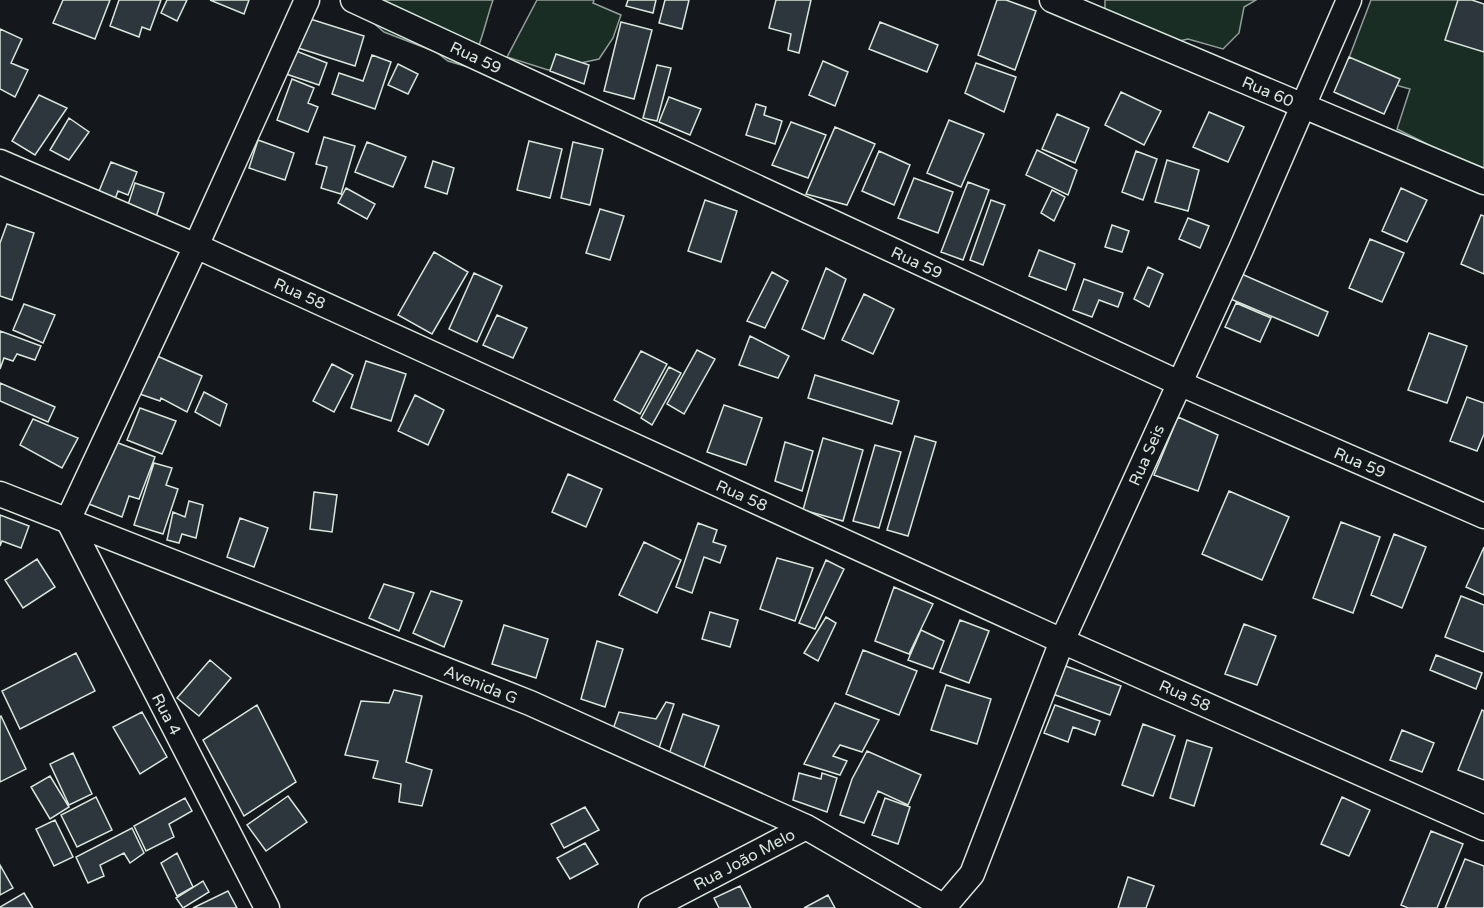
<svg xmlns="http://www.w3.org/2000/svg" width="1484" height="908" font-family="'Varela Round',sans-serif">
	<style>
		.green { fill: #1a2d24; stroke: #939e99; stroke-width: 1.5 }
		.building { fill: #2c363c; stroke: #d8e6dc; stroke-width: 1.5 }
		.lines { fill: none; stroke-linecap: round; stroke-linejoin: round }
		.street-casing { stroke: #d8e6dc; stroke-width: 27 }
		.street { stroke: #14181c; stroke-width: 24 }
		.labels { text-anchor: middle; stroke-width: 4.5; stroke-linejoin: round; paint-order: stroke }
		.street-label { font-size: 16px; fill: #d8e6dc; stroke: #14181c }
	</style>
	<rect width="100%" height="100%" fill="#14181c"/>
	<path class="green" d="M354,0H493C485,23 481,48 468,67L448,61L436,52L384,32L370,20Z
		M537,0H594L593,3L621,15L613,38L599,59L548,70L507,57Z
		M1105,0H1256L1244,7L1239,33L1223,49L1188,39L1147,48L1105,14Z
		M1371,0H1466L1484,43V168L1445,153L1397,129L1410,89L1344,71Z"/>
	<path class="building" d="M63,0H110L95,39L53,23Z
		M119,0H161L150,30L142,27L139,37L110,26Z
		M167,0H187L177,21L161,13Z
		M210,0H249L244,14Z
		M628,0H656L653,13L626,6Z
		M665,0H689L682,29L659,23Z
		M776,0H811L799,53L788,50L791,34L769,28Z
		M997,0H1006L1036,11L1015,70L978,55Z
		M1458,0H1472L1484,4V52L1445,40Z
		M304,17L364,36L355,66L295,47Z
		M621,22L652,30L634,99L604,91Z
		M880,22L938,45L927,72L869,49Z
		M0,29L22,39L11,63L28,70L15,97L0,89Z
		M291,49L327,63L319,85L283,73Z
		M556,54L589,65L584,84L550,71Z
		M372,55L391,62L375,109L332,94L339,73L363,81Z
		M1349,57L1400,79L1384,114L1334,92Z
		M823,61L848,72L835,106L809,95Z
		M976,63L1016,77L1004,112L965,93Z
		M398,64L418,74L408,94L388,85Z
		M657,65L671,68L657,121L643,118Z
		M292,79L314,88L308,103L318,107L308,132L277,120Z
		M1121,92L1161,111L1144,145L1105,125Z
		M39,95L67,108L35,155L12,141Z
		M669,97L701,109L690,135L659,122Z
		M756,104L766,107L764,115L782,121L775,144L746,135Z
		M1209,112L1244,127L1228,162L1193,147Z
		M1057,114L1089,128L1075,163L1042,149Z
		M69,118L89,132L69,160L50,150Z
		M949,120L984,134L961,187L927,173Z
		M791,122L826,135L808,178L772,165Z
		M835,127L875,144L847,205L806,194Z
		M324,137L355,146L341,194L321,188L327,167L316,164Z
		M258,140L294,153L285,180L249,168Z
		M529,141L562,149L550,198L517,190Z
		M367,142L406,157L393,187L355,172Z
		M573,142L603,149L590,205L561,198Z
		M1037,150L1077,170L1068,195L1026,175Z
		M879,151L910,165L894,205L862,191Z
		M1136,151L1157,159L1143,200L1122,192Z
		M1167,160L1199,170L1188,211L1155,202Z
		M433,161L454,168L447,194L425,187Z
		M111,162L137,172L128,195L118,191L114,202L97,196Z
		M914,178L953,192L938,233L898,218Z
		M968,182L989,190L963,260L941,252Z
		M135,183L164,193L156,217L127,208Z
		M346,188L375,204L367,219L338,203Z
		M1401,188L1427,200L1407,242L1382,231Z
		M1052,190L1065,197L1054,221L1041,213Z
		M705,200L737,211L721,262L688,251Z
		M991,200L1005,205L983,265L970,260Z
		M600,209L624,216L610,260L586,253Z
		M1481,215L1484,216V274L1461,264Z
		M1188,218L1209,226L1200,248L1179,239Z
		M7,224L34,233L12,300L0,296V243Z
		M1112,225L1129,231L1122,252L1105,247Z
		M1370,239L1404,253L1382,302L1349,288Z
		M1039,250L1075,264L1066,290L1029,276Z
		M434,252L468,272L432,334L398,315Z
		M1148,267L1163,274L1149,307L1134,299Z
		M826,268L846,279L824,339L802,329Z
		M772,272L788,281L765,328L747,321Z
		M1237,272L1328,312L1318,336L1226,297Z
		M474,273L502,286L477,342L449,329Z
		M1084,279L1123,293L1118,307L1099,300L1092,317L1073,310Z
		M864,294L894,309L873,354L842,340Z
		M1236,303L1271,318L1260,342L1225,327Z
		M24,304L55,315L43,343L13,330Z
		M497,315L527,328L513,358L483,345Z
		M0,331L41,346L35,360L17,354L13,361L4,358L0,369Z
		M1429,333L1467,346L1447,403L1408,390Z
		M750,336L789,356L778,378L739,365Z
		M697,350L715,359L684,414L667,404Z
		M641,351L667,364L640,414L614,400Z
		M155,355L202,376L187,412L161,398L160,401L137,393Z
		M366,361L406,374L391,421L351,408Z
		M332,364L353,375L334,412L313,401Z
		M669,367L681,373L652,425L641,418Z
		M815,375L899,401L892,424L808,398Z
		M0,383L55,407L48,422L0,401Z
		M204,392L227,404L220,426L195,412Z
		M415,395L444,410L428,445L398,431Z
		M1467,397L1484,403V434L1477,451L1450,441Z
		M724,405L762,418L746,465L707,452Z
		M140,408L176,421L162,454L127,440Z
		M1178,417L1218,435L1198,491L1154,475Z
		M33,419L78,438L62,468L20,445Z
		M915,436L936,442L908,536L887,530Z
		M823,438L863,450L843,521L803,510Z
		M113,441L155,457L139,499L129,496L122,517L89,504Z
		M785,442L813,451L802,491L775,481Z
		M875,445L901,452L879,528L853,521Z
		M154,463L172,468L166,485L178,489L163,534L134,525Z
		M568,474L602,489L586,527L552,512Z
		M1229,491L1289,517L1262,580L1202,554Z
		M314,492L337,495L332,532L310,529Z
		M189,501L203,505L196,538L182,534L179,543L167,540L173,512L185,517Z
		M0,515L29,526L21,548L2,541L0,546Z
		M240,518L268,528L254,567L227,557Z
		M1341,522L1380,537L1353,613L1313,598Z
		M698,523L717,530L713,542L726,546L720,563L704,557L692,593L676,587Z
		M1394,534L1426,547L1402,608L1371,595Z
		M644,542L681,560L657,613L619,595Z
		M1484,547V595L1466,587Z
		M777,558L813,568L795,621L760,609Z
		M37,559L55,587L23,608L5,580Z
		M826,560L844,569L815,629L799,623Z
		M384,584L414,593L399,631L369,618Z
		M894,587L933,604L909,654L875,641Z
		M431,591L462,601L444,647L413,633Z
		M1461,596L1484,605V652L1445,637Z
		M710,612L738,620L730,647L702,639Z
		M826,617L836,623L818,661L804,653Z
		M960,620L989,631L969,683L940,672Z
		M1244,624L1276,636L1257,685L1225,674Z
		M504,625L548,639L536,678L492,664Z
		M921,630L944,641L933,669L908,660Z
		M597,641L623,649L605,707L581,699Z
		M863,650L917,671L899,715L846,694Z
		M76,653L95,691L20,729L2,691Z
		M1436,655L1482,673L1476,689L1430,670Z
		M210,660L231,678L199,716L177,698Z
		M1060,664L1121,686L1110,715L1050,693Z
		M946,685L991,699L977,744L931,730Z
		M394,690L422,696L406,762L432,770L422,806L399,802L401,784L373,778L378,761L345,755L361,701L389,703Z
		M666,702L674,704L659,748L612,732L619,712L656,719Z
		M835,703L879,720L862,752L840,745L833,756L847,761L840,775L804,764Z
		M257,705L296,782L244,816L203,740Z
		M1055,705L1100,721L1095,735L1073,727L1068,742L1044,733Z
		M1482,710L1484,711V780L1458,770Z
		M142,712L167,757L140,774L113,727Z
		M683,714L719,726L703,770L668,757Z
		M1,716L26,769L0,782V717Z
		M1143,724L1175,736L1153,796L1122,785Z
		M1402,730L1434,743L1422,772L1390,760Z
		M1187,740L1212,748L1194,806L1170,798Z
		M867,751L921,775L908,805L878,791L864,823L840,815L852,779Z
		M73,753L92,794L69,805L50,764Z
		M799,773L821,779L822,773L837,778L827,812L793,800Z
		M50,776L69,807L50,819L31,787Z
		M288,796L307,822L266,851L247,825Z
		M96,797L112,830L77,847L61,815Z
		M1342,797L1370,810L1349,856L1321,844Z
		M185,798L192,811L169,824L174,837L146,851L134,826Z
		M885,798L910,807L898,844L872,835Z
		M585,807L599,830L564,848L551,824Z
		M55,820L73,857L54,866L36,829Z
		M132,828L144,853L130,863L124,853L100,865L104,876L88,883L76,857Z
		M1431,831L1463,844L1437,908H1408L1401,905Z
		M585,843L598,864L570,879L557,858Z
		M177,853L193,887L177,896L161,863Z
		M1465,859L1484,866V908H1445Z
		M0,865L13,888L0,895Z
		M1128,877L1154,886L1146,908H1118Z
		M203,881L209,892L183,908L176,898Z
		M740,886L751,908H719L714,898Z
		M228,891L237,908H193Z
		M24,893L33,908H0V907Z
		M828,895L835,908H804Z"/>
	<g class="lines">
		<g class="street-casing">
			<path id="street" d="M353,0L1179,383L1484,516
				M1052,0L1484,182
				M0,162L196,246L1062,641L1484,828
				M0,494L530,703L806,827L946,908
				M267,908L68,520L196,246L307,0
				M651,908L806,827
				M943,908L972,874L1062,641L1241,249L1349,0"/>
		</g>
		<use href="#street" class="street"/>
	</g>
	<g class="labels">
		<g class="street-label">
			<text transform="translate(476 57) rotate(25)" y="6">Rua 59</text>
			<text transform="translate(1268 91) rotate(23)" y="6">Rua 60</text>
			<text transform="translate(917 262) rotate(25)" y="6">Rua 59</text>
			<text transform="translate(300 293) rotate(24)" y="6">Rua 58</text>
			<text transform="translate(1146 455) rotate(-66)" y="6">Rua Seis</text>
			<text transform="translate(1360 462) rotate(23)" y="6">Rua 59</text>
			<text transform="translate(742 495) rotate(24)" y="6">Rua 58</text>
			<text transform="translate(481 684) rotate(22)" y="6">Avenida G</text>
			<text transform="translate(1185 695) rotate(24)" y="6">Rua 58</text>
			<text transform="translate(167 714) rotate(63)" y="6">Rua 4</text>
			<text transform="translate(744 859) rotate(-28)" y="6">Rua João Melo</text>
		</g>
	</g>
</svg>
